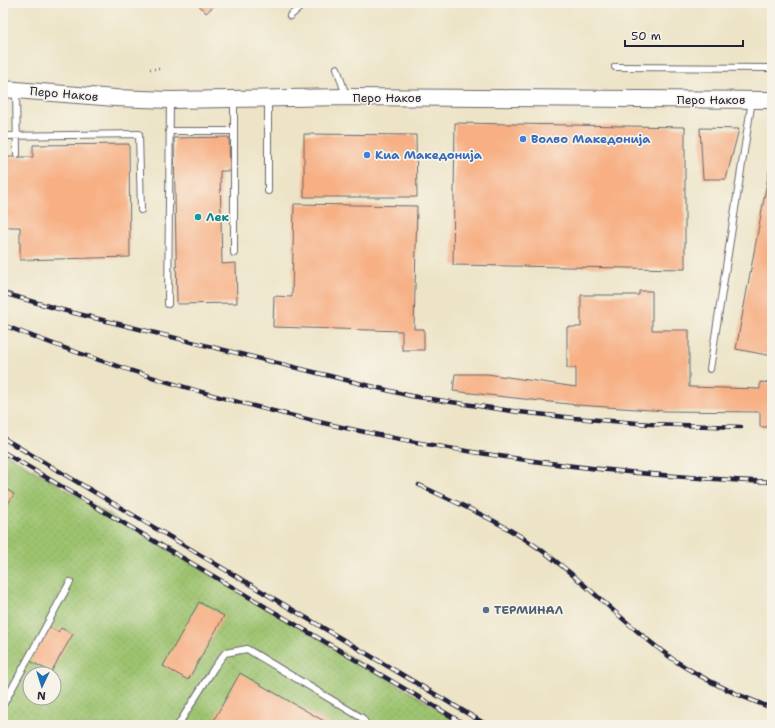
<svg xmlns="http://www.w3.org/2000/svg" width="775" height="728" font-family="'Shantell Sans',sans-serif">
	<style>
		.grass { fill: url(#grass-dots); stroke: #5f7254; fill-rule: evenodd }
		.building { fill: #f7af83 }
		.lines { fill: none; stroke-linecap: round; stroke-linejoin: round }
		.service-casing { stroke: #69666c; stroke-width: 8 }
		.tertiary-casing { stroke: #69666c; stroke-width: 18 }
		.path { stroke: #69666c; stroke-width: 2.5; stroke-dasharray: 1 3; stroke-linecap: butt }
		.service { stroke: #fff; stroke-width: 6 }
		.tertiary { stroke: #fff; stroke-width: 16 }
		.rail-casing { stroke: #22223b; stroke-width: 4.5 }
		.rail { stroke: #f7f3e8; stroke-width: 3; stroke-dasharray: 9; stroke-linecap: butt }
		.shop-dot { fill: #3f7fe0; stroke: #f7f3e8; stroke-width: 1.5 }
		.culture-dot { fill: #0f9aa8; stroke: #f7f3e8; stroke-width: 1.5 }
		.service-dot { fill: #5c6f8a; stroke: #f7f3e8; stroke-width: 1.5 }
		.labels { text-anchor: middle; stroke-width: 3.5; stroke-linejoin: round; paint-order: stroke }
		.street-label { font-size: 12px; fill: #22223b; stroke: #f7f3e8 }
		.shop-label { font-size: 12px; font-weight: bold; fill: #366cbe; stroke: #f7f3e8; text-anchor: start }
		.culture-label { font-size: 12px; font-weight: bold; fill: #0d838f; stroke: #f7f3e8; text-anchor: start }
		.service-label { font-size: 12px; font-weight: bold; fill: #4e5e75; stroke: #f7f3e8; text-anchor: start }
	</style>
	<defs>
		<pattern id="grass-dots" width="8" height="8" patternUnits="userSpaceOnUse"><rect width="8" height="8" fill="#9cc36e"/><path d="M2 2h.1M6 6h.1" fill="none" stroke="#86a760" stroke-width="1.8" stroke-linecap="round"/></pattern>
	</defs>
	<rect width="100%" height="100%" fill="#f7f3e8"/>
	<filter id="ink" filterUnits="userSpaceOnUse"><feTurbulence type="fractalNoise" baseFrequency=".025" numOctaves="2"/><feDisplacementMap in="SourceGraphic" scale="8" xChannelSelector="R" yChannelSelector="G"/><feConvolveMatrix kernelMatrix="1 2 1 2 8 2 1 2 1" color-interpolation-filters="sRGB"/></filter>
	<filter id="wash" filterUnits="userSpaceOnUse"><feTurbulence type="fractalNoise" baseFrequency=".012" numOctaves="4" result="noise"/><feDisplacementMap in="SourceGraphic" scale="16" xChannelSelector="R" yChannelSelector="G"/><feGaussianBlur stdDeviation="0.9" result="paint"/><feColorMatrix in="noise" values="0 0 0 0 0 0 0 0 0 0 0 0 0 0 0 0 0 1.4 0 .05"/><feComposite in="paint" operator="in"/></filter>
	<g filter="url(#wash)">
		<rect width="100%" height="100%" fill="#ede4c7"/>
		<path class="grass" d="M3,452L466,725H3ZM30,674H54V698H30Z"/>
		<g id="blocks">
			<path class="building" d="M197,3H217L206,13Z
				M455,123L685,127V269L453,265Z
				M700,128L739,129L726,179H703Z
				M304,134L416,135L417,197H304Z
				M229,137L230,171H220L222,264L236,263L237,303L177,304L174,138Z
				M129,144L130,257L20,260V227H5L3,234V157H33V145Z
				M771,161H772V356L736,349Z
				M294,204L417,206L414,329H424V350H402V331L273,327L274,296L292,297Z
				M639,291H652V330H689V387L760,389V382L772,383V427H760V412L666,411L577,405L453,391L455,374H487L576,387V368H567V327H581V295H639Z
				M3,487L14,494L3,512Z
				M199,602L224,616L188,680L163,666Z
				M49,627L58,632L61,628L73,634L51,672L30,661Z
				M240,673L331,725H211Z"/>
		</g>
	</g>
	<g filter="url(#ink)">
		<use href="#blocks" fill-opacity="0" stroke="#69666c" stroke-width="1"/>
		<g class="lines">
			<g class="service-casing">
				<path id="service" d="M290,16L305,3
					M615,67L772,68
					M337,68L346,96
					M16,90L17,154
					M234,99V253
					M169,131H234
					M3,136L139,134L141,210
					M268,191V100
					M168,304L170,101
					M710,369L752,100
					M3,705L70,582
					M178,725L214,668L225,653L247,649L362,718L367,725"/>
			</g>
			<g class="tertiary-casing">
				<path id="tertiary" d="M3,89L115,98L170,100L346,97L772,100"/>
			</g>
			<path class="path" d="M150,69H160"/>
			<use href="#service" class="service"/>
			<use href="#tertiary" class="tertiary"/>
			<g class="rail-casing">
				<path id="rail" d="M3,293L62,310L411,396L519,412L574,418L650,424L741,427
					M3,325C248,421 510,471 772,482
					M3,438L487,725
					M3,452L466,725
					M419,485C461,505 506,524 544,552C590,586 629,629 677,662C706,681 739,696 772,708"/>
			</g>
			<use href="#rail" class="rail"/>
		</g>
	</g>
	<g class="shop-dot">
		<circle cx="523" cy="139" r="4"/>
		<circle cx="367" cy="155" r="4"/>
	</g>
	<circle class="culture-dot" cx="198" cy="217" r="4"/>
	<circle class="service-dot" cx="486" cy="610" r="4"/>
	<g class="labels">
		<g class="street-label">
			<text transform="translate(64 94) rotate(5)" y="4">Перо Наков</text>
			<text x="387" y="102">Перо Наков</text>
			<text x="711" y="104">Перо Наков</text>
		</g>
		<g class="shop-label">
			<text x="531" y="143">Волво Македонија</text>
			<text x="375" y="159">Киа Македонија</text>
		</g>
		<g class="culture-label">
			<text x="206" y="221">Лек</text>
		</g>
		<g class="service-label">
			<text x="494" y="614">ТЕРМИНАЛ</text>
		</g>
	</g>
	<rect width="775" height="728" fill="none" stroke="#f7f3e8" stroke-width="16"/>
	<g transform="translate(42 686) rotate(184)"><circle r="19" fill="#f7f3e8" stroke="#a29fa3"/>
	<path d="M0-3L7 15L0 10L-7 15Z" fill="#1f6fb2"/>
	<text y="-6" font-size="11" font-weight="bold" text-anchor="middle" fill="#22223b">N</text>
	</g>
	<path d="M625 40v6h118v-6" fill="none" stroke="#22223b" stroke-width="2"/>
	<text x="631" y="40" font-size="12" fill="#22223b" stroke="#f7f3e8" stroke-width="3" paint-order="stroke">50 m</text>
</svg>
